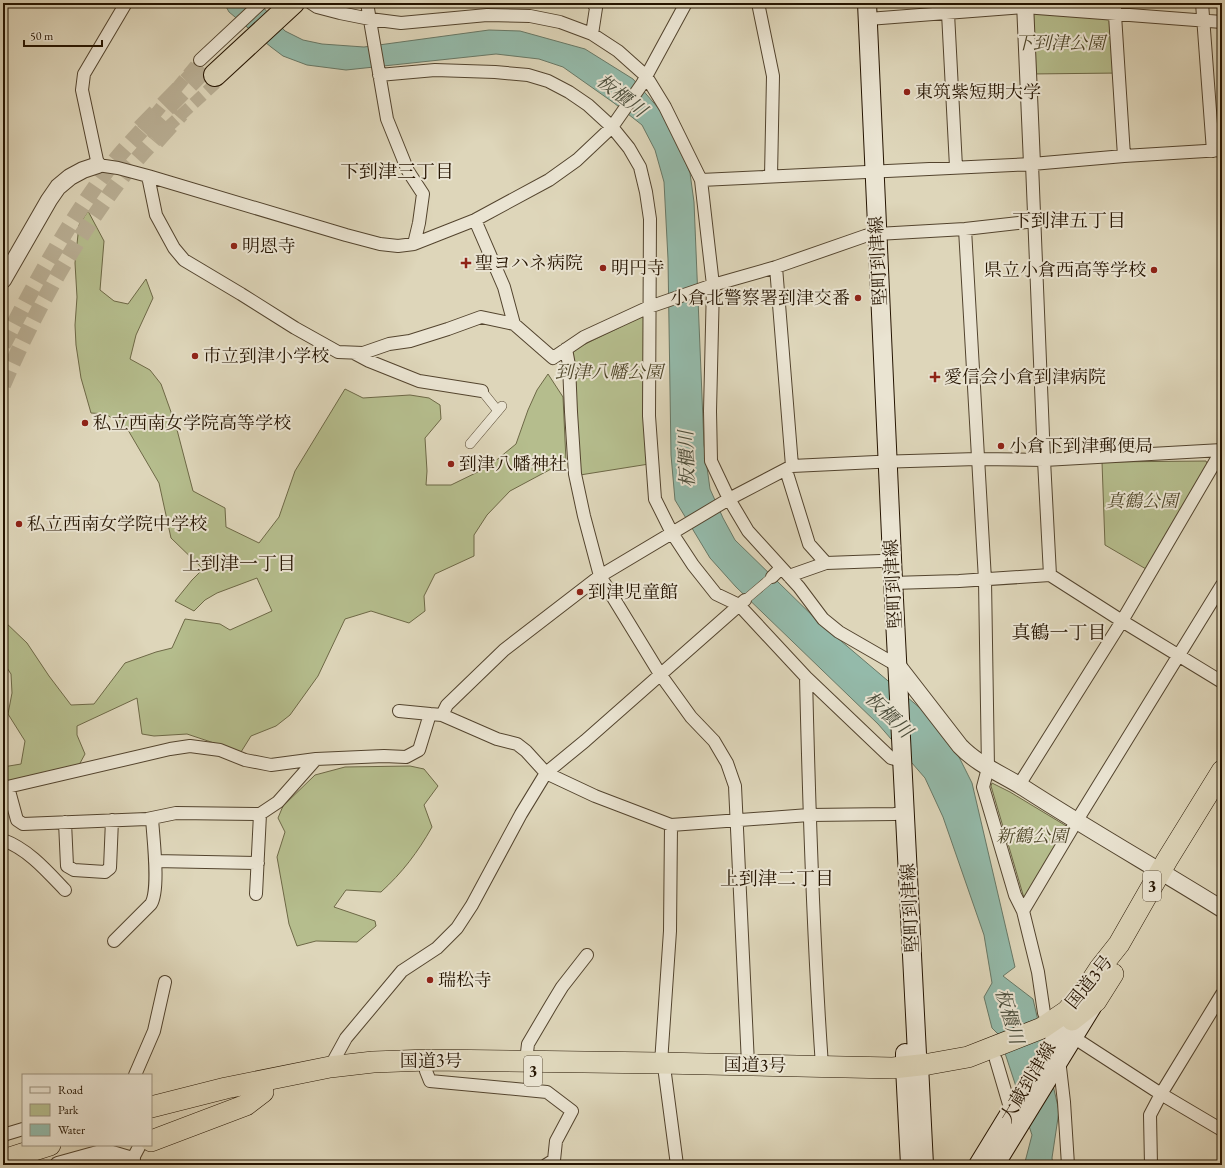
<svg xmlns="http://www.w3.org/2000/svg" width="1225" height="1168" font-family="'EB Garamond','Noto Serif JP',serif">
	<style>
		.green { fill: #b5bd8d; stroke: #6d6846 }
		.water { fill: #94baaa; stroke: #687866 }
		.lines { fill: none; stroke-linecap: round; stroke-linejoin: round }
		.minor-tunnel { stroke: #b9af95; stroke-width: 12; stroke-dasharray: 12 6; stroke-linecap: butt }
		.tertiary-tunnel { stroke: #b9af95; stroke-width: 16; stroke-dasharray: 16 8; stroke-linecap: butt }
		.motorway-tunnel { stroke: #b9af95; stroke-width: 22; stroke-dasharray: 22 11; stroke-linecap: butt }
		.pedestrian-casing { stroke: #53442e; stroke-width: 10 }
		.minor-casing { stroke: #53442e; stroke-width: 14 }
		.tertiary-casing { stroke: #53442e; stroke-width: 18 }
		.secondary-casing { stroke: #251400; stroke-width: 20 }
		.trunk-casing { stroke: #251400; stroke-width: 22 }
		.motorway-casing { stroke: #251400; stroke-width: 24 }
		.pedestrian { stroke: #eae4d2; stroke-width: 9 }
		.minor { stroke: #eae4d2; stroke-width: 12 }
		.tertiary { stroke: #eae4d2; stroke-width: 16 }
		.secondary { stroke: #eae4d2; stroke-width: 18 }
		.trunk { stroke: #ded6ba; stroke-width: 21 }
		.motorway { stroke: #ded6ba; stroke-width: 22 }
		.poi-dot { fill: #8f2418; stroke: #eae4d2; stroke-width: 1.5 }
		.labels { text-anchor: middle; stroke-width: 4; stroke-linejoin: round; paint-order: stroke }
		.shield { fill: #eae4d2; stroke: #60523f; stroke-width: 1 }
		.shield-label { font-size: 17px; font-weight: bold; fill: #251400 }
		.park-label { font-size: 18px; font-style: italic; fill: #50472a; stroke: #eae4d2 }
		.poi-label { font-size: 18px; fill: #251400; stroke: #eae4d2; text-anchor: start }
		.street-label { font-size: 18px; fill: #251400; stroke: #eae4d2 }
		.water-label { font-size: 19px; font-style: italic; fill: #4c4e3c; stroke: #eae4d2 }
		.neighbourhood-label { font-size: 19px; fill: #251400; stroke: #eae4d2 }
	</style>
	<rect width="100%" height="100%" fill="#ded6ba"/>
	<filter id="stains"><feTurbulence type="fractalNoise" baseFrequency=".005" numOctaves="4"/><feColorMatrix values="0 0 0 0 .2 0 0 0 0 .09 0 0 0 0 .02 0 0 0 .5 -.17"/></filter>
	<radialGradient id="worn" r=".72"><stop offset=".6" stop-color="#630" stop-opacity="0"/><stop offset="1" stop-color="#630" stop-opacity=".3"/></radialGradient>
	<path class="green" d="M1027,10L1118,18L1120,73L1030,74Z
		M88,211L104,241L100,290L114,301L128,304L146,279L153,298L136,335L130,359L150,370L161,384L176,426L193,491L225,508L226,527L259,543L279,517L295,471L345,389L363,398L410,395L429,398L440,405L441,419L425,438L427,471L426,485H451L488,467L516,444L528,410L537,390L548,374L563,397L566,461L510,491L487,515L474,535V556L435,574L424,596L425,611L409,623L371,611L345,619L318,676L290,715L276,726L251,736L241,752L187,734L154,736L142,734L137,698L77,726V735L85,754L79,765L8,782H3V767L21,764L25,741L8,714L12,693L11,674L3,662V571H5L4,621L27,643L49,676L71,705L94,704L125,663L156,652L172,648L185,619L220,624L230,630L272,611L257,578L217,593L205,600L194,611L175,601L192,580L203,569L171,538L159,483L128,430L106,414L91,413L81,378L76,345L75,325L77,297L75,263L79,225Z
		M643,316L646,323L649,464L580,475L573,353L575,349Z
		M1206,461L1209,467L1146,569L1105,545L1102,462Z
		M410,766L424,769L438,786L424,805L432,827C418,852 402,873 381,892L346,890L334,907L375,921L376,926L357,942L316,941L297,946L289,924L277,857L285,832L278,818L283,806L315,775L345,767Z
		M992,783L1010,792L1068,827L1024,898L991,786Z"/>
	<path class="water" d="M224,3H259L285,31L303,40L322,44L364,47L489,30L520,31L585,49L633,79L660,110L673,132L690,173L694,202L704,445L710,489L723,518L735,540L821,624L927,714L959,757L972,783L1015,967L1003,976L1033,999L1059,1111L1052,1158L1053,1165H1025V1162L1032,1135L999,1035L992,1028L984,997L992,983L984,935L943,817L925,778L878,724L736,587L710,558L675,500L671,455L668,259L664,182L655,150L642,125L614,103L563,67L539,59L496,54L346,70L307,65L283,56L271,47L229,12Z"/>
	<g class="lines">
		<path class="minor-tunnel" d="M142,130L200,60
			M154,140L219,80"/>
		<path class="tertiary-tunnel" d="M3,345C34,285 66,226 106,172C117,157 130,143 142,130
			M3,385C34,313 73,242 121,179C131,165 143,153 154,140"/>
		<path class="motorway-tunnel" d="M142,130L206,65
			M154,140L179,112"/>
		<g class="pedestrian-casing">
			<path id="pedestrian" d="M482,391L498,411
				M470,444L502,406
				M745,600L772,577"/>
		</g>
		<g class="minor-casing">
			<path id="minor" d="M126,3L84,74L82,90L98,165L118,168L148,176L346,235L380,244L398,246L414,244L475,220L549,180L577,160L612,127L642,84L686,3
				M311,3L317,7L340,13L370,19L401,23L487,15L530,16L560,22L592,34L618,51L646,76L665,107L701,180L713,285L710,411L711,461L729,499L748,531L799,587L823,619L839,632L898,666
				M367,3L387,119L408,171L423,194L419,223L414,244
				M758,3L773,76L771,176
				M1115,3V15L1124,156
				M1202,3L1213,151
				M948,13L956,167
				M868,19L1024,7L1222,22
				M592,34L596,8L593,3
				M200,60L261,3
				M379,75L435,70L495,72L528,75L548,81L569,92L588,105L612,127L629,148L640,167L646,192L650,219L649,416L655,499L672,533L693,565L716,594L739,605L806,677L891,758L902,761
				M1032,164L1044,460L1050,575
				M148,176L156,215L174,248L184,260L241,294L295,328L338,352L363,353L389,344L410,341L448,329L481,317L514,324L553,358L584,337L649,307L713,285L776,267L865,236L877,234L965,229L1035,221
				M701,180L1032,164L1124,156L1222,150
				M475,220L504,287L514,324
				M965,229L985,580L988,768L983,787L1015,895L1023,911L1038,972L1044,1013L1051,1023L1060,1030L1073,1037L1161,1094L1222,1130
				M776,267L792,466
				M566,349L569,365L571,412L575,474L584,516L600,576L660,674L691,717L714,741L727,763L735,786L748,1064
				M354,353L369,361L419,381L482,391
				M786,470L809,544L826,563L789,576
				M826,563L881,561
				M772,577L781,568
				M892,583L959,581L1050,575L1122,621L1222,682
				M806,677C809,807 813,936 822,1066
				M399,711L430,714
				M442,715L447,705L504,650L600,576L729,499L792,466L876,462L977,459L1044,460L1222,450
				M1019,785L1122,621L1222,450
				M8,787L17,820L23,824L147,819L176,813L260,814L278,802L316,759
				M3,788L170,749L190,746L220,750L245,760L271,765L316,759L384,756L406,757L419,750L430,714L442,715L497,739L517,744L526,751L546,773L595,796L671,825L809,815L894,814L905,813
				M65,822L67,866L74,870L105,872L110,868L112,820
				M3,840C28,849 47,871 65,890
				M155,861L258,863
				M256,894L260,814
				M1023,911L1076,822L1222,585
				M114,941L151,904C160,889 153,837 152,818
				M1059,1059L1064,1102L1068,1165
				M996,1060L1011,1111
				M526,1061L528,1044L551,1005L562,987L587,955
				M661,1063L670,931L671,825
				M329,1069L346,1038L402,971L437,948L457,928L472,905L521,814L546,773L585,741L745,600
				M426,1071L430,1081L547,1092L572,1111L556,1141L554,1160L546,1165
				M665,1074L677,1165
				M135,1075L154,1031L165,982
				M3,1135L23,1129
				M131,1165L132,1160L140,1145
				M1151,1165L1150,1115L1161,1094L1222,994"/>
		</g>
		<g class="tertiary-casing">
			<path id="tertiary" d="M1025,3L1032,164
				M3,280L49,200L58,187L70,177L83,170L98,165
				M898,666L960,746C978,765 1002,774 1024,788C1089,830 1156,868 1222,909
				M58,1165L105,1152L132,1160"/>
		</g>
		<g class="secondary-casing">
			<path id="secondary" d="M867,3C881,353 899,704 917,1054L919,1065L924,1165
				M905,1053V1067L910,1165
				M978,1165L1011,1111L1044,1060L1060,1030L1073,1008
				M995,1165L1092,1007"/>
		</g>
		<g class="trunk-casing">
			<path id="trunk" d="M1072,1020L1096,1001L1113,974
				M151,1107L226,1088L330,1067L373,1062L428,1060L661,1063L893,1068L929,1064L968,1057L1042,1028L1067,1011L1087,988L1100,968L1119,944L1167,860L1222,771
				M151,1141L246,1105L263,1092
				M3,1160L50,1145"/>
		</g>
		<g class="motorway-casing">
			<path id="motorway" d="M215,75L293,3"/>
		</g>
		<use href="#pedestrian" class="pedestrian"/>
		<use href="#minor" class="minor"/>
		<use href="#tertiary" class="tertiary"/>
		<use href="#secondary" class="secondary"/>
		<use href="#trunk" class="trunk"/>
		<use href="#motorway" class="motorway"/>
	</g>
	<g class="poi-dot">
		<circle cx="907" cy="92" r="4"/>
		<circle cx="234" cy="246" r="4"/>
		<path d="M464 257h4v4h4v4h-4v4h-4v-4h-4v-4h4z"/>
		<circle cx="603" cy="268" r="4"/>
		<circle cx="1154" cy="270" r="4"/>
		<circle cx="858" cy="298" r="4"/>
		<circle cx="195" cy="356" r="4"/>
		<path d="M933 371h4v4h4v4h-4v4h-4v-4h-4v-4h4z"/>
		<circle cx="85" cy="423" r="4"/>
		<circle cx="1001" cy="446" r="4"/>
		<circle cx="451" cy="464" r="4"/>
		<circle cx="19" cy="524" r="4"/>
		<circle cx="580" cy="592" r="4"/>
		<circle cx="430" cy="980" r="4"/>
	</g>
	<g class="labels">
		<g class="shield">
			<rect x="1143" y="871" width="18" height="30" rx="3"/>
			<rect x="524" y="1056" width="18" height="30" rx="3"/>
		</g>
		<g class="shield-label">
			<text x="1152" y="892">3</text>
			<text x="533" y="1077">3</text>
		</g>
		<g class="park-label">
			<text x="1060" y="49">下到津公園</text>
			<text x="609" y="378">到津八幡公園</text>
			<text x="1142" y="507">真鶴公園</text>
			<text x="1032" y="842">新鶴公園</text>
		</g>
		<g class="poi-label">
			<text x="915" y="98">東筑紫短期大学</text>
			<text x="242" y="252">明恩寺</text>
			<text x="475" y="269">聖ヨハネ病院</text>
			<text x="611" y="274">明円寺</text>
			<text x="1146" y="276" text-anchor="end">県立小倉西高等学校</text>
			<text x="850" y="304" text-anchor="end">小倉北警察署到津交番</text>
			<text x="203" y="362">市立到津小学校</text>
			<text x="944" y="383">愛信会小倉到津病院</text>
			<text x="93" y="429">私立西南女学院高等学校</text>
			<text x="1009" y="452">小倉下到津郵便局</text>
			<text x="459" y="470">到津八幡神社</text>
			<text x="27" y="530">私立西南女学院中学校</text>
			<text x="588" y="598">到津児童館</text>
			<text x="438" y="986">瑞松寺</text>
		</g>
		<g class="street-label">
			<text transform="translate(878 261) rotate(-93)" y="6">堅町到津線</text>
			<text transform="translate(893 584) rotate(-93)" y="6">堅町到津線</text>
			<text transform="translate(910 908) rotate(-93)" y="6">堅町到津線</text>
			<text transform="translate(1089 982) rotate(-51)" y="6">国道3号</text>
			<text x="431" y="1067">国道3号</text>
			<text transform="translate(755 1065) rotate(1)" y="6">国道3号</text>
			<text transform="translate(1028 1082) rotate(-59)" y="6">大蔵到津線</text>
		</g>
		<g class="water-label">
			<text transform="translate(622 95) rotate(38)" y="7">板櫃川</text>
			<text transform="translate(686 459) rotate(-92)" y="7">板櫃川</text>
			<text transform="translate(889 714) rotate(44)" y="7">板櫃川</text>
			<text transform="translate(1010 1016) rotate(74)" y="7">板櫃川</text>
		</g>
		<g class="neighbourhood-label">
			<text x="397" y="178">下到津三丁目</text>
			<text x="1069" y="227">下到津五丁目</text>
			<text x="239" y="570">上到津一丁目</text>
			<text x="1059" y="639">真鶴一丁目</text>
			<text x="777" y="885">上到津二丁目</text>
		</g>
	</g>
	<rect width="1225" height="1168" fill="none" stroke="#ded6ba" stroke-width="16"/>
	<rect x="4" y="4" width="1217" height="1160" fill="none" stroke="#251400" stroke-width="2"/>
	<rect x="8" y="8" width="1209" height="1152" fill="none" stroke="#251400"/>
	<rect x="22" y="1074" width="130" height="72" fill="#eae4d2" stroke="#9b917e"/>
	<rect x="30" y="1087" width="20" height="6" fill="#eae4d2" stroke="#9b917e"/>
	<text x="58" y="1094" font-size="12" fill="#251400">Road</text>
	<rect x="30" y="1104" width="20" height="12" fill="#b5bd8d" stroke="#9b917e"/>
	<text x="58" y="1114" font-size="12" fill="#251400">Park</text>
	<rect x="30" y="1124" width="20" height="12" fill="#94baaa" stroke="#9b917e"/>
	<text x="58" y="1134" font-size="12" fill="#251400">Water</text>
	<path d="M24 40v6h78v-6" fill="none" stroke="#251400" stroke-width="2"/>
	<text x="30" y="40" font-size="12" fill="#251400" stroke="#eae4d2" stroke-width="3" paint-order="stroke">50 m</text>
	<rect width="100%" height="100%" filter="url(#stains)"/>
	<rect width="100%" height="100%" fill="url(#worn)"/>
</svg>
